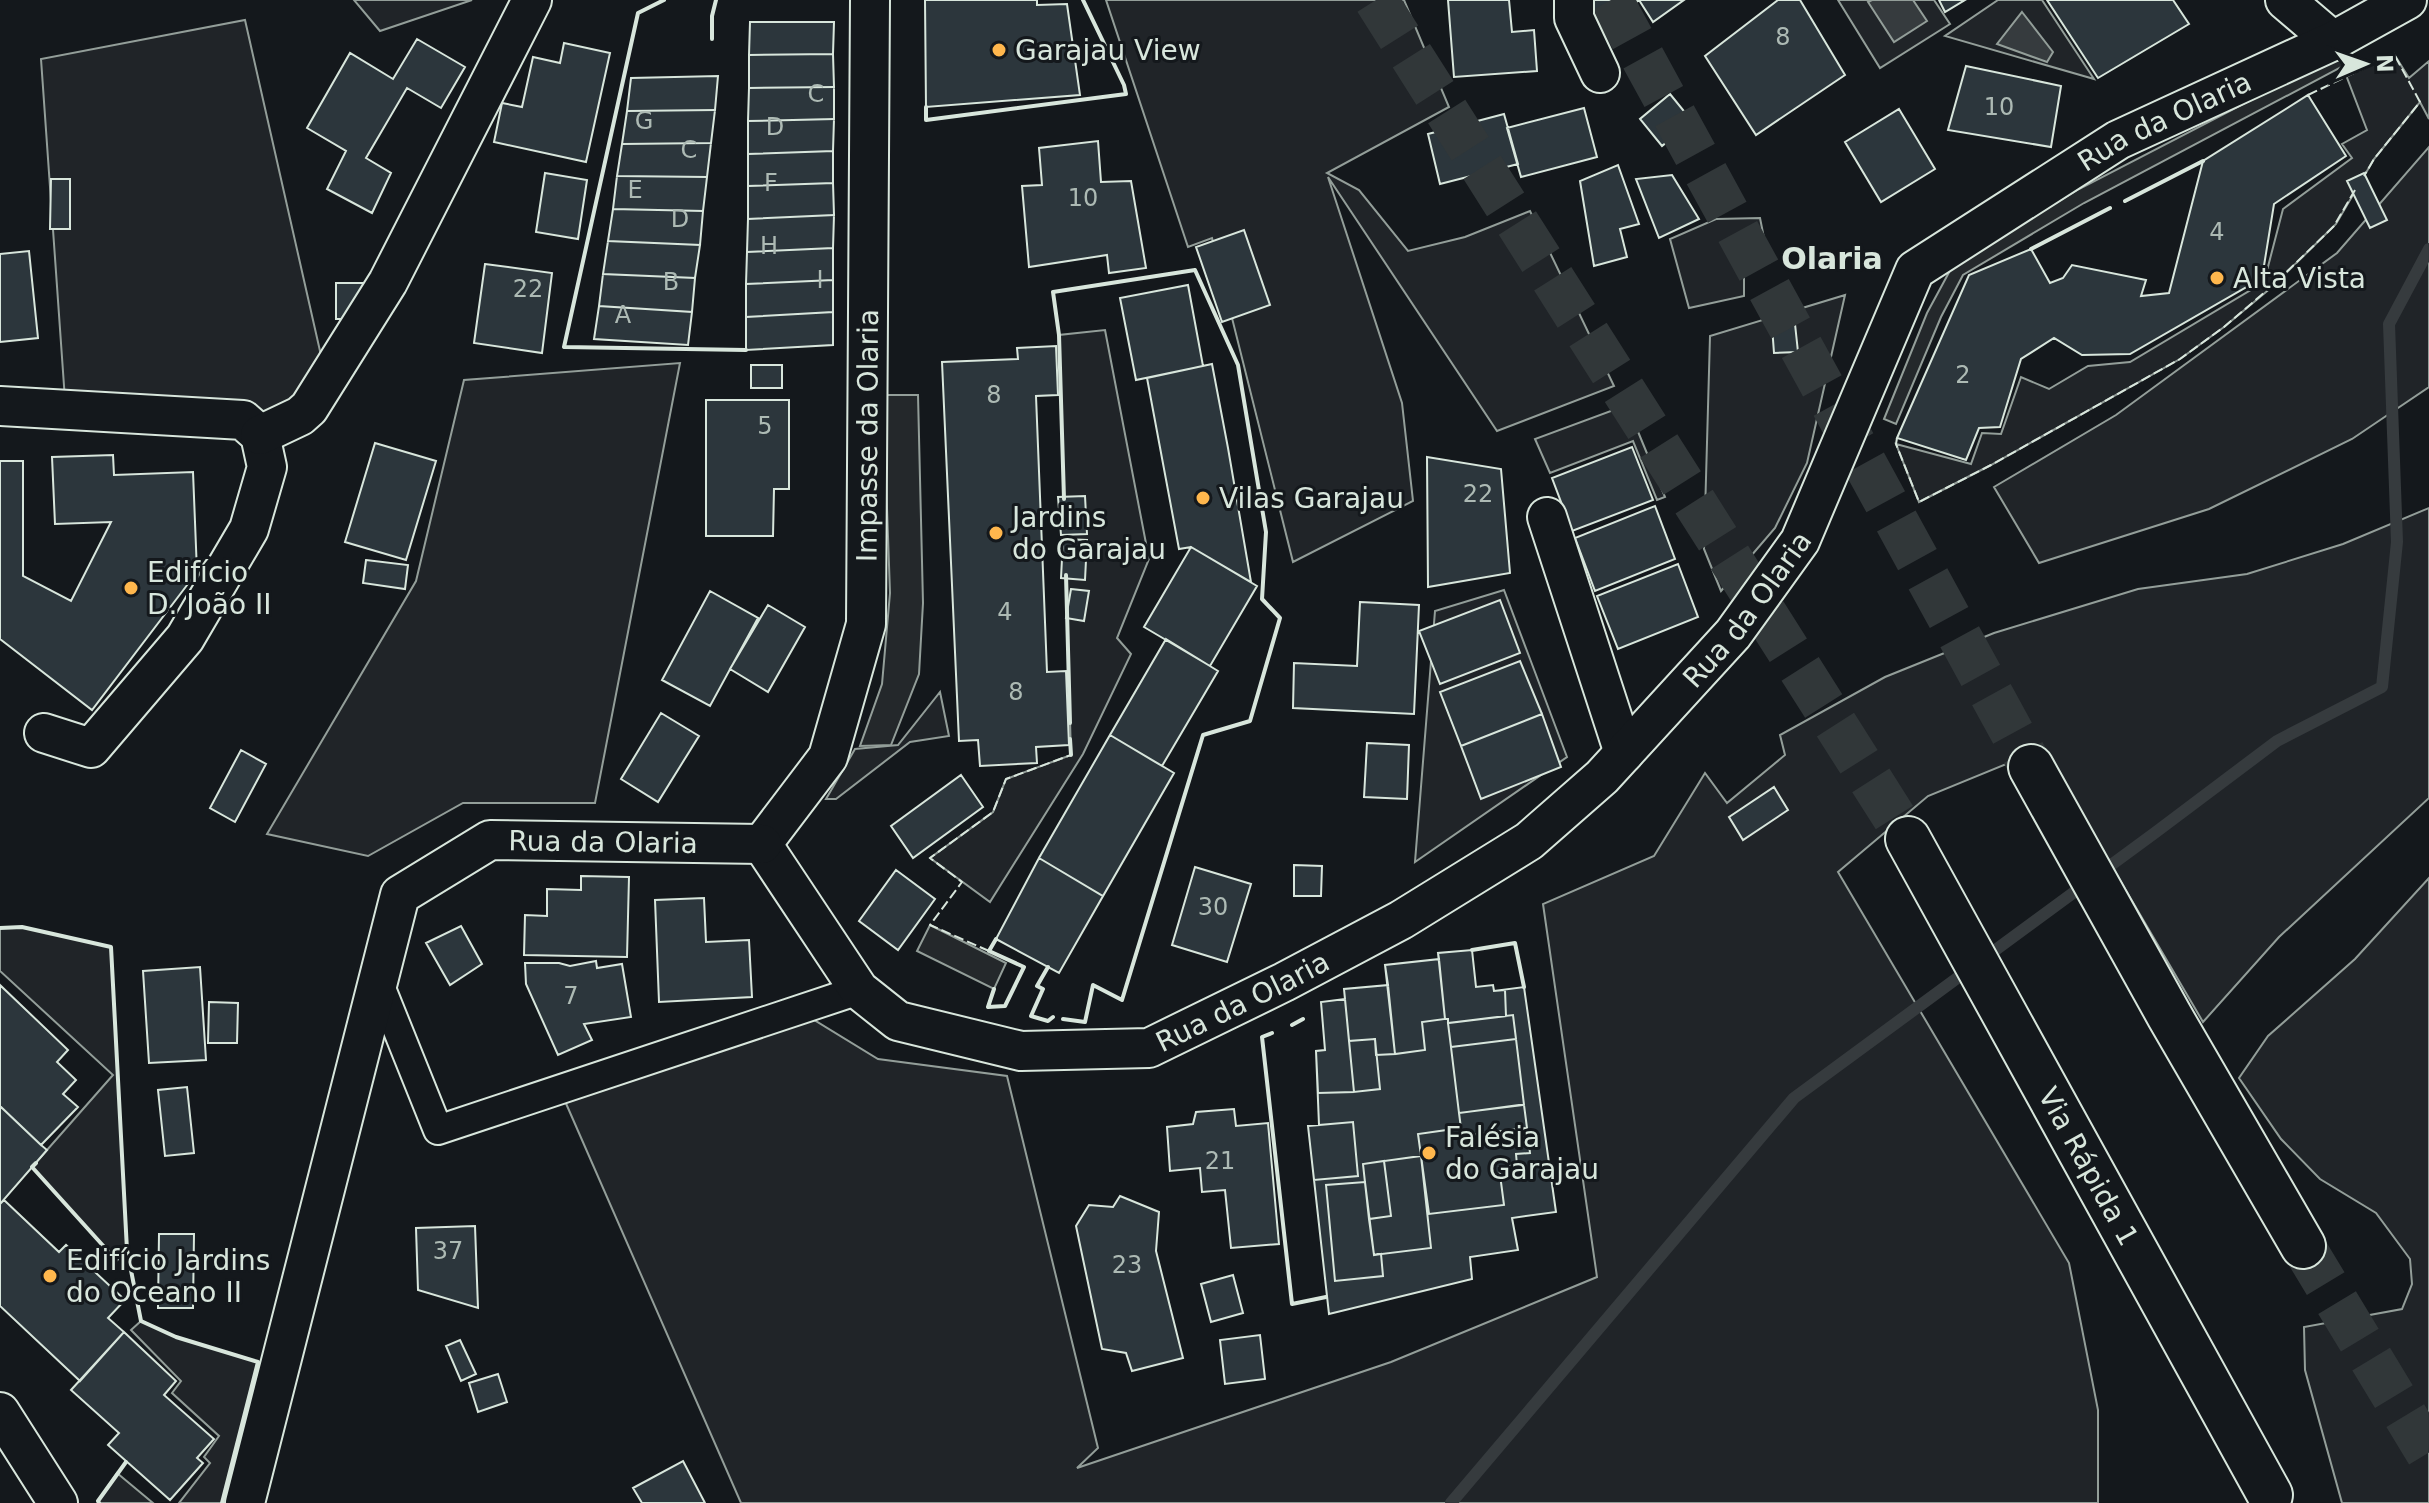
<svg xmlns="http://www.w3.org/2000/svg" width="2429" height="1503" font-family="'DejaVu Sans',sans-serif">
	<style>
		.green { fill: #202428; stroke: #939e99; stroke-width: 2 }
		.parking { fill: #24282b; stroke: #939e99; stroke-width: 2 }
		.water { fill: #363b3e; stroke: #939e99; stroke-width: 2 }
		.lines { fill: none; stroke-linecap: round; stroke-linejoin: round }
		.stream { stroke: #363b3e; stroke-width: 12 }
		.building { fill: #2c363c; stroke: #d8e6dc; stroke-width: 2 }
		.trunk-tunnel { stroke: #313739; stroke-width: 44; stroke-dasharray: 44 22; stroke-linecap: butt }
		.pedestrian-casing { stroke: #d8e6dc; stroke-width: 32 }
		.minor-casing { stroke: #d8e6dc; stroke-width: 42 }
		.trunk-casing { stroke: #d8e6dc; stroke-width: 48 }
		.pedestrian { stroke: #14181c; stroke-width: 28 }
		.minor { stroke: #14181c; stroke-width: 38 }
		.trunk { stroke: #14181c; stroke-width: 44 }
		.fence { stroke: #d8e6dc; stroke-width: 2; stroke-dasharray: 10 4; stroke-linecap: butt }
		.wall { stroke: #d8e6dc; stroke-width: 4 }
		.poi-dot { fill: #ffb74d; stroke: #14181c; stroke-width: 3 }
		.labels { text-anchor: middle; stroke-width: 6; stroke-linejoin: round; paint-order: stroke }
		.number-label { font-size: 24px; fill: #adbab4 }
		.poi-label { font-size: 28px; fill: #d8e6dc; stroke: #14181c; text-anchor: start }
		.street-label { font-size: 28px; fill: #d8e6dc; stroke: #14181c }
		.neighbourhood-label { font-size: 30px; font-weight: bold; fill: #d8e6dc; stroke: #14181c }
	</style>
	<rect width="100%" height="100%" fill="#14181c"/>
	<path class="green" d="M354,0H472L380,31Z
		M1106,0H1404L1449,107L1327,173L1359,190L1408,251L1465,237L1530,211L1614,386L1497,431L1328,177L1402,403L1413,501L1293,562L1212,238L1188,247Z
		M1838,0H1934L1950,24L1880,68Z
		M1998,0H2042L2094,79L1945,36Z
		M245,20L325,373L292,414L65,400L41,59Z
		M2394,54L2409,78L2429,61V119L2420,102L2374,159L2336,224L2272,287L2224,327L2180,359L1991,465L1919,502L1896,444L1971,464L1982,433L2001,434L2021,377L2049,389L2088,366L2130,362L2264,282L2283,209L2352,158L2342,144L2367,130L2346,75Z
		M2429,147V387L2352,439L2209,509L2039,563L1994,487L2116,415L2337,253Z
		M1760,218L1769,263H1744V296L1689,308L1670,239L1716,219Z
		M1845,295L1807,463L1775,528L1721,591L1704,549L1710,336Z
		M1105,330L1149,559L1117,638L1131,654L1083,754L990,902L930,858L993,812L1006,779L1071,755L1059,335Z
		M680,363L595,803H463L368,856L267,834L416,581L464,380Z
		M1627,405L1665,497L1657,500L1633,441L1550,473L1535,439Z
		M2429,508V798L2279,937L2203,1022L2043,749L1928,796L1838,872L2069,1263L2098,1410V1503H741L561,1092L806,1015L878,1059L1007,1076L1098,1448L1077,1468L1391,1362L1597,1277L1543,904L1654,856L1705,773L1727,803L1785,755L1780,735L1885,677L1994,633L2138,589L2247,574L2343,544Z
		M1504,590L1567,757L1415,862L1435,611Z
		M940,692L949,736L910,742L836,799H826L855,749L898,745Z
		M2429,878V1503H2342L2305,1370L2304,1327L2402,1309L2412,1284L2410,1259L2376,1213L2320,1179L2281,1139L2239,1078L2268,1036L2355,959Z
		M22,927L111,947L127,1250L116,1260L32,1167L113,1075L0,971V928Z
		M141,1321L176,1337L258,1362L222,1503H179L210,1463L204,1457L219,1436L172,1393L181,1381L131,1330Z
		M117,1473L153,1503H99L98,1501Z"/>
	<path class="parking" d="M2342,53L2349,63L2084,203L1963,275L1941,317L1896,424L1884,419L1927,313L1953,265L2079,189Z
		M883,395H918L923,603L919,674L891,745L860,746L882,684L890,593Z
		M930,925L1006,963L994,989L917,951Z"/>
	<path class="water" d="M1872,0H1913L1927,21L1894,42L1868,2Z
		M2022,12L2053,52L2047,62L1997,44Z"/>
	<g class="lines">
		<path class="stream" d="M1451,1503L1794,1098L2156,832L2277,741L2382,687L2397,542L2389,324L2429,249"/>
	</g>
	<path class="building" d="M925,0H1037V5L1067,4L1080,95L926,107Z
		M1448,0H1509L1512,32L1534,30L1537,71L1454,77Z
		M1588,0H1684L1653,22L1639,0L1625,11H1589Z
		M1778,0H1800L1845,75L1756,135L1705,56Z
		M1939,0H1965L1945,12Z
		M2047,0H2173L2189,24L2098,78Z
		M750,22H834L833,54L749,55Z
		M417,39L465,67L441,108L407,88L366,158L391,173L372,213L327,189L346,151L307,128L350,53L393,79Z
		M564,43L610,53L586,162L494,142L502,103L522,107L533,57L560,63Z
		M833,54L834,87L749,88V55Z
		M1966,66L2061,86L2051,147L1948,130Z
		M718,76L715,110L627,111L631,78Z
		M834,87V119L748,121L749,88Z
		M1670,94L1692,121L1662,146L1640,119Z
		M2308,95L2346,156L2274,204L2262,278L2130,354L2082,355L2054,338L2021,359L2000,427L1979,428L1966,460L1897,438L1969,275L2031,249L2050,283L2063,278L2072,265L2146,280L2141,296L2169,293L2203,161Z
		M1584,108L1597,157L1521,177L1507,128Z
		M1899,109L1935,169L1881,202L1845,142Z
		M715,110L711,143L622,144L627,111Z
		M1504,114L1518,164L1440,184L1428,134Z
		M834,119L833,151L748,154V121Z
		M1098,141L1101,182L1131,181L1146,268L1109,273L1107,255L1029,267L1022,186L1042,185L1039,148Z
		M711,143L707,177L617,176L622,144Z
		M833,151V183L748,186V154Z
		M1618,165L1639,224L1620,229L1627,257L1594,266L1580,181Z
		M545,173L587,180L578,239L536,232Z
		M2364,173L2387,220L2370,228L2347,181Z
		M1672,175L1699,219L1659,238L1636,179Z
		M617,176L707,177L703,211L613,209Z
		M51,179H70V229H50Z
		M833,183L834,215L748,219V186Z
		M613,209L703,211L700,245L608,241Z
		M834,215L833,248L747,252L748,219Z
		M1244,230L1270,305L1222,322L1196,247Z
		M608,241L700,245L695,278L603,274Z
		M833,248V280L746,284L747,252Z
		M29,251L38,338L0,342V254Z
		M485,264L552,273L542,353L474,343Z
		M603,274L695,278L692,312L599,306Z
		M833,280V312L746,317V284Z
		M336,283H363V319H336Z
		M1188,285L1203,366L1136,380L1120,298Z
		M599,306L692,312L688,345L594,339Z
		M833,312V345L746,350V317Z
		M1795,324L1798,352L1774,353L1772,326Z
		M1056,346L1058,395L1036,396L1047,672L1066,671L1069,745L1036,747L1037,763L980,766L978,740L959,741L942,362L1018,359L1017,348Z
		M1212,364L1228,448L1251,582L1191,547L1179,549L1147,378Z
		M751,365H782V388H751Z
		M706,400H789V489H774L773,536H706Z
		M375,443L436,461L406,560L345,542Z
		M1632,447L1653,500L1572,531L1552,478Z
		M113,455L114,475L193,472L197,572L92,710L0,639V461H23V576L71,601L111,522L55,524L52,457Z
		M1427,457L1501,469L1510,573L1428,587Z
		M1085,496L1087,534L1061,535L1058,497Z
		M1655,506L1675,559L1595,591L1575,538Z
		M1063,539L1087,540L1085,580L1061,578Z
		M1191,547L1257,586L1210,666L1144,627Z
		M366,560L408,565L405,589L363,583Z
		M1678,564L1698,617L1618,649L1597,596Z
		M1071,589L1089,591L1084,621L1066,618Z
		M710,591L758,618L710,706L662,680Z
		M1500,600L1520,653L1440,684L1419,631Z
		M1360,602L1419,605L1414,714L1293,708L1294,663L1357,666Z
		M768,605L805,627L768,692L730,669Z
		M1166,639L1218,671L1162,766L1110,735Z
		M1520,661L1542,714L1461,746L1440,692Z
		M661,713L699,736L658,802L621,779Z
		M1542,714L1561,767L1481,799L1461,746Z
		M1110,735L1174,773L1103,896L1039,858Z
		M1367,743L1409,745L1407,799L1364,797Z
		M241,750L266,764L235,822L210,808Z
		M961,775L983,807L913,858L891,826Z
		M1774,787L1788,810L1743,840L1729,817Z
		M1039,858L1103,896L1059,973L996,939Z
		M1294,865L1322,866L1321,896H1294Z
		M1195,867L1251,884L1227,962L1172,945Z
		M896,870L935,899L898,950L859,921Z
		M581,876L629,877L627,957L524,955L525,915L547,916V889L581,890Z
		M704,898L706,942L749,940L752,997L659,1002L655,900Z
		M461,926L482,964L450,985L426,943Z
		M1472,950L1476,987L1493,985L1494,991L1524,987L1556,1212L1512,1218L1518,1250L1470,1257L1472,1279L1329,1314L1308,1126L1319,1125L1316,1051L1325,1050L1321,1002L1345,999L1344,989L1388,985L1385,965L1439,959L1438,953Z
		M1472,950L1476,987L1493,985L1494,991L1505,990L1506,1016L1448,1023V1019H1445L1438,953Z
		M1439,959L1445,1019L1422,1022L1425,1050L1395,1054L1385,965Z
		M596,961L597,968L622,964L631,1017L584,1024L592,1040L558,1055L526,984L525,963H559L570,966Z
		M200,967L206,1060L149,1063L143,971Z
		M0,985L68,1050L57,1062L76,1080L63,1094L78,1107L41,1145L0,1106Z
		M0,985L68,1050L57,1062L76,1080L63,1094L78,1107L41,1145L47,1150L0,1204Z
		M1388,985L1395,1054L1376,1055L1375,1039L1349,1041L1344,989Z
		M1345,999L1354,1092L1318,1093L1316,1051L1325,1050L1321,1002Z
		M209,1002L238,1003L237,1043H208Z
		M1513,1015L1516,1039L1451,1047L1448,1023Z
		M1375,1039L1380,1089L1354,1092L1349,1041Z
		M1516,1039L1524,1105L1459,1113L1451,1047Z
		M187,1087L194,1153L165,1156L158,1090Z
		M1519,1105H1524L1527,1128L1462,1136L1459,1113Z
		M1234,1109L1236,1126L1268,1123L1279,1244L1231,1248L1225,1190L1202,1192L1200,1168L1170,1171L1167,1127L1193,1124L1196,1112Z
		M1353,1122L1358,1176L1314,1180L1308,1126Z
		M1461,1128L1462,1136L1527,1128L1530,1153L1516,1154L1517,1165L1499,1167L1504,1205L1429,1214L1418,1134Z
		M1421,1156L1431,1248L1374,1255L1369,1219L1391,1216L1384,1161Z
		M1384,1161L1391,1216L1369,1219L1363,1164Z
		M1365,1182L1374,1255L1381,1254L1383,1276L1335,1281L1326,1185Z
		M1120,1196L1159,1212L1156,1251L1183,1358L1132,1371L1126,1353L1102,1349L1076,1226L1089,1205L1113,1207Z
		M4,1200L59,1252L66,1245L125,1300L108,1318L124,1332L80,1381L0,1306V1204Z
		M475,1226L478,1308L418,1290L416,1228Z
		M159,1234H194L193,1308H158Z
		M1233,1275L1243,1313L1211,1322L1201,1284Z
		M124,1332L176,1381L164,1395L214,1439L197,1458L203,1463L170,1500L108,1445L119,1433L71,1390Z
		M1260,1335L1265,1379L1225,1384L1220,1340Z
		M460,1340L476,1374L461,1381L446,1346Z
		M498,1374L507,1402L478,1412L469,1383Z
		M683,1461L705,1503H642L633,1488Z"/>
	<g class="lines">
		<path class="trunk-tunnel" d="M1376,0L1908,839
			M1611,0L2031,767
			M2303,1246L2429,1455"/>
		<g class="pedestrian-casing">
			<path id="pedestrian" d="M378,981L438,1130L859,990"/>
		</g>
		<g class="minor-casing">
			<g id="minor">
				<path d="M1574,0V18L1600,73"/>
				<path d="M2285,0L2333,41"/>
				<path d="M0,406L243,420L260,435L267,467L249,529L185,638L91,748L44,733"/>
				<path d="M260,435L300,416L309,408L388,282L532,0"/>
				<path d="M1547,517L1624,753"/>
				<path id="s1" d="M762,844L859,990L898,1021L1021,1051L1149,1048L1284,982L1401,920L1529,841L1602,777L1733,634L1800,541L1915,270L2118,140L2333,41L2407,0"/>
				<path id="s2" d="M762,844L828,757L866,624L870,0"/>
				<path d="M0,1412L58,1503"/>
				<path id="s3" d="M245,1503L400,895L490,840L762,844"/>
			</g>
		</g>
		<g class="trunk-casing">
			<g id="trunk">
				<path d="M2031,767L2169,1015L2303,1246"/>
				<path id="s4" d="M1908,839L2270,1495"/>
			</g>
		</g>
		<use href="#pedestrian" class="pedestrian"/>
		<use href="#minor" class="minor"/>
		<use href="#trunk" class="trunk"/>
		<path class="fence" d="M2308,95L2394,54L2420,102L2374,159L2364,176
			M1897,438L1896,444L1919,502L1991,465L2180,359L2224,327L2272,286L2334,226L2355,190
			M989,951L930,925L962,882L930,858L993,812L1006,779L1071,755"/>
		<path class="wall" d="M664,0L638,13L564,347L746,350
			M712,39V16L716,0
			M926,107V120L1126,94L1124,85L1083,0
			M2125,201L2203,161
			M2031,249L2110,208
			M1066,575L1070,723
			M1070,739L1071,755
			M0,928L22,927L111,947L127,1250L141,1321L176,1337L258,1362L222,1503
			M1472,950L1515,943L1524,987
			M1048,967L1037,986L1043,989L1031,1016L1048,1021L1053,1017
			M994,989L988,1007L1005,1006L1024,967L989,951L996,939
			M1063,1019L1085,1022L1093,985L1122,1000L1203,735L1250,721L1280,618L1262,599L1266,532L1238,365L1195,270L1053,292L1059,335L1064,499
			M1292,1025L1303,1019
			M1272,1033L1262,1037L1292,1304L1326,1297
			M36,1163L32,1167L116,1260L127,1250
			M99,1503L98,1501L126,1462"/>
	</g>
	<g class="poi-dot">
		<circle cx="999" cy="50" r="8"/>
		<circle cx="2217" cy="278" r="8"/>
		<circle cx="1203" cy="498" r="8"/>
		<circle cx="996" cy="533" r="8"/>
		<circle cx="131" cy="588" r="8"/>
		<circle cx="1429" cy="1153" r="8"/>
		<circle cx="50" cy="1276" r="8"/>
	</g>
	<g class="labels">
		<g class="number-label">
			<text x="1783" y="45">8</text>
			<text x="816" y="102">C</text>
			<text x="1999" y="115">10</text>
			<text x="644" y="129">G</text>
			<text x="775" y="135">D</text>
			<text x="689" y="158">C</text>
			<text x="771" y="191">F</text>
			<text x="635" y="198">E</text>
			<text x="1083" y="206">10</text>
			<text x="680" y="227">D</text>
			<text x="2217" y="240">4</text>
			<text x="769" y="254">H</text>
			<text x="820" y="288">I</text>
			<text x="671" y="290">B</text>
			<text x="528" y="297">22</text>
			<text x="623" y="323">A</text>
			<text x="1963" y="383">2</text>
			<text x="994" y="403">8</text>
			<text x="765" y="434">5</text>
			<text x="1478" y="502">22</text>
			<text x="1005" y="620">4</text>
			<text x="1016" y="700">8</text>
			<text x="1213" y="915">30</text>
			<text x="571" y="1004">7</text>
			<text x="1220" y="1169">21</text>
			<text x="448" y="1259">37</text>
			<text x="1127" y="1273">23</text>
		</g>
		<g class="poi-label">
			<text x="1015" y="60">Garajau View</text>
			<text x="2233" y="288">Alta Vista</text>
			<text x="1219" y="508">Vilas Garajau</text>
			<text x="1012" y="527">Jardins<tspan x="1012" dy="32">do Garajau</tspan></text>
			<text x="147" y="582">Edifício<tspan x="147" dy="32">D. João II</tspan></text>
			<text x="1445" y="1147">Falésia<tspan x="1445" dy="32">do Garajau</tspan></text>
			<text x="66" y="1270">Edifício Jardins<tspan x="66" dy="32">do Oceano II</tspan></text>
		</g>
		<g class="street-label">
			<text dy="10" stroke="none"><textPath href="#s1" startOffset="1904">Rua da Olaria</textPath></text>
			<text dy="10" stroke="none"><textPath href="#s2" startOffset="436">Impasse da Olaria</textPath></text>
			<text dy="10" stroke="none"><textPath href="#s1" startOffset="1232">Rua da Olaria</textPath></text>
			<text dy="10" stroke="none"><textPath href="#s3" startOffset="846">Rua da Olaria</textPath></text>
			<text dy="10" stroke="none"><textPath href="#s1" startOffset="584">Rua da Olaria</textPath></text>
			<text dy="10" stroke="none"><textPath href="#s4" startOffset="374">Via Rápida 1</textPath></text>
		</g>
		<g class="neighbourhood-label">
			<text x="1832" y="269">Olaria</text>
		</g>
	</g>
	<g transform="translate(2365 64) rotate(88)" stroke="#14181c" stroke-width="6" paint-order="stroke">
	<path d="M0-6L14 30L0 20L-14 30Z" fill="#d8e6dc"/>
	<text y="-12" font-size="22" font-weight="bold" text-anchor="middle" fill="#d8e6dc">N</text>
	</g>
</svg>
